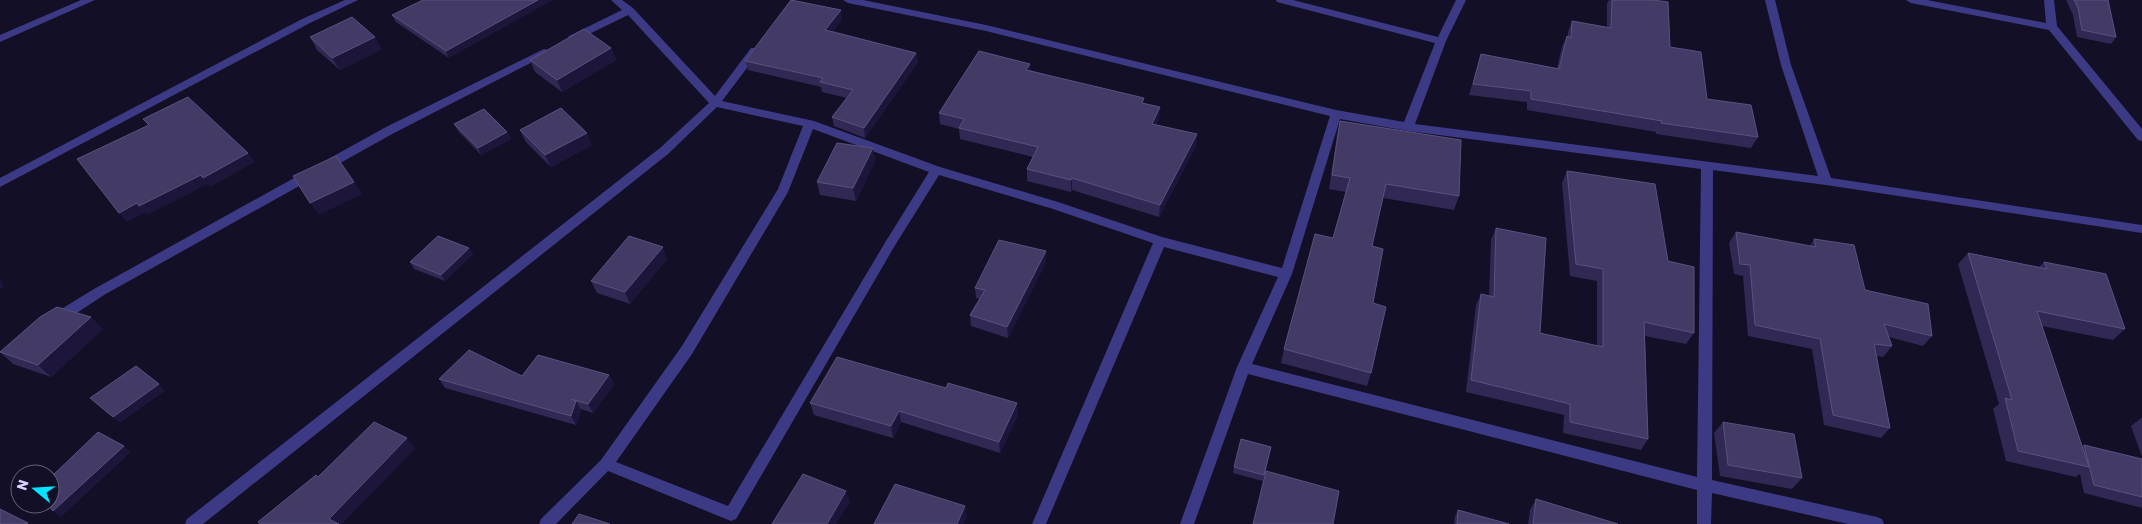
<svg xmlns="http://www.w3.org/2000/svg" width="2142" height="524" font-family="Rubik,sans-serif">
	<style>
		.lines { fill: none; stroke-linecap: round; stroke-linejoin: round }
		.minor { fill: #3d3a85; fill-rule: evenodd }
		.wall { fill: #312854 }
		.shaded-wall { fill: #1d163a }
		.building { fill: #433a66; stroke: #5a527e }
	</style>
	<rect width="100%" height="100%" fill="#130f26"/>
	<g class="lines">
		<path class="minor" d="M81,0H95L0,42V35Z
			M345,0H358L310,23L0,187V178L302,19Z
			M611,0H622L633,8L715,96L751,48H759L760,50L759,52L722,101L814,121L940,167L1058,202L1162,237L1282,268L1330,116L986,31L848,3L843,0H863L986,25L1336,110L1404,122L1435,43L1277,2L1276,0H1293L1438,37L1456,0H1466L1446,41L1415,124L1818,176L1781,65L1765,0H1775L1791,65L1831,178L2142,225V233L1826,185L1713,170L1712,480L1877,517L1882,519L1884,524H1848L1712,493L1711,524H1697V490L1248,374L1194,524H1180L1237,367L1278,277L1164,247L1046,524H1032L1153,243L1050,208L939,175L894,247L736,519L731,521L608,471L556,524H539L541,519L601,460L682,346L778,189L803,126L717,107L668,154L203,524H185L187,519L660,148L709,103L628,15L577,40H569L568,38L569,36L622,10ZM1340,119L1408,131L1701,169L1697,477L1252,364L1292,274ZM813,129L929,172L886,241L728,506L616,462L692,354L788,192Z
			M1906,0H1927L2046,23L2044,0H2054L2057,26L2142,129V141L2138,140L2049,30L1911,3Z
			M544,49L548,50L549,52L548,54L394,133L104,295L60,324L55,325L50,324L48,320L50,316L94,289L386,127Z"/>
	</g>
	<path class="wall" d="M423,0L449,58L396,22L392,15Z
		M1609,0H1653L1670,47L1707,99L1758,137L1751,148L1656,134V132L1527,110V102L1469,95L1481,54L1557,68L1562,47L1567,36H1568V32L1572,21L1607,27V4Z
		M2066,0H2108L2116,37L2111,44L2077,37L2073,15Z
		M842,19L833,31L916,53L918,62L865,138L834,126L832,117L847,98L822,92L821,87L748,70L745,61Z
		M310,37L382,49L340,70L317,50Z
		M611,48L616,60L562,92L535,72L530,60Z
		M1030,70L1144,103L1159,119L1156,125L1197,134L1196,146L1159,217L1072,190L1071,192L1027,181V169L1033,157L960,139L959,129L940,124L939,113Z
		M1340,121L1459,196L1454,210L1383,198L1372,246L1373,303L1371,373L1367,386L1281,363L1284,349L1333,238L1346,192L1329,189L1337,135Z
		M454,124L507,132L511,139L481,155L458,131Z
		M520,130L592,145L551,167L526,142Z
		M873,148L875,161L856,201L820,195L817,182Z
		M1567,171L1668,261L1694,333L1686,344L1645,336L1648,439L1641,450L1563,433L1564,415L1466,392L1476,305L1481,294L1489,296L1491,240L1496,228L1540,333L1597,346V281L1570,276L1562,183Z
		M1736,232L1810,246L1814,239L1865,290L1932,336L1923,346L1889,337L1892,346L1883,357L1877,356L1890,428L1881,438L1824,425L1812,349L1748,336L1743,276L1734,274L1729,243Z
		M469,248L473,254L445,281L414,269L410,262Z
		M1046,251V262L1008,338L971,326L970,315L980,299L976,298L975,288Z
		M1968,253L2039,267L2044,262L2125,329L2113,340L2042,326L2082,446L2084,445L2142,459V508L2084,493L2080,474L2076,477L2006,461L1993,409L1999,404L1958,264Z
		M667,259L630,304L597,293L591,281Z
		M103,329L51,377L13,364L0,352Z
		M609,375L614,384L593,413L581,409V410L576,425L445,388L439,379L522,376Z
		M810,403L1018,415L1000,453L901,422L893,438L814,415Z
		M2141,418H2142V457L2131,426Z
		M1723,422L1802,478L1792,489L1720,476L1714,433Z
		M1271,447L1263,481L1233,473L1234,467Z
		M1536,499L1618,524H1528L1530,510Z
		M1458,510L1509,524H1454L1455,516Z"/>
	<path class="shaded-wall" d="M538,0H553L449,58L446,51Z
		M841,10L842,19L827,39L825,30Z
		M375,37L382,49L340,70L332,58Z
		M611,48L616,60L562,92L557,80Z
		M916,53L918,62L865,138L864,128Z
		M1030,64V76L1026,70Z
		M1160,107L1159,119L1152,135V124Z
		M507,132L511,139L481,155L478,148Z
		M587,133L592,145L551,167L545,155Z
		M1197,134L1196,146L1159,217L1160,205Z
		M873,148L875,161L856,201L853,188Z
		M248,153L255,162L210,187L208,184L147,215L144,213L127,222L119,213L137,203L201,175Z
		M1072,178V190L1071,192V180Z
		M354,182L362,194L319,215L310,203Z
		M663,247L667,259L630,304L625,292Z
		M469,248L473,254L445,281L441,275Z
		M1046,251V262L1008,338L1007,327Z
		M0,279L4,287L0,289Z
		M91,317L103,329L51,377L38,365Z
		M609,375L614,384L593,413L588,404Z
		M159,384L165,391L120,423L113,417Z
		M576,401L581,410L576,425L571,416Z
		M1017,403L1018,415L1000,453L999,442Z
		M899,411L901,422L893,438L891,426Z
		M407,438L415,449L342,524H334L329,519Z
		M124,446L131,452L61,517L53,511Z
		M846,491L850,502L836,524H827Z
		M965,506L967,517L963,524H957Z"/>
	<path class="building" d="M423,0H538L446,51L392,15Z
		M791,0L841,10L825,30L916,53L864,128L832,117L853,90L820,82L823,78L745,61Z
		M1612,0H1653L1668,2L1670,47L1701,52L1707,99L1751,105L1758,137L1661,123L1662,121L1531,99V91L1473,84L1481,54L1559,69L1567,36L1571,38L1572,21L1611,28Z
		M2074,0H2108L2116,37L2082,30L2078,8Z
		M352,17L375,37L332,58L310,37Z
		M584,29L611,48L557,80L530,60Z
		M979,51L1030,64L1026,70L1144,98L1142,103L1160,107L1152,124L1197,134L1160,205L1072,178L1071,180L1027,169L1038,147L959,128L964,119L939,113Z
		M188,97L248,153L203,178L201,175L139,206L137,203L119,213L77,159L149,125L143,119Z
		M561,108L587,133L545,155L520,130Z
		M484,109L507,132L478,148L454,124Z
		M1340,121L1461,140L1459,196L1386,184L1372,246L1383,249L1373,303L1386,307L1371,373L1284,349L1315,234L1333,238L1350,178L1332,175Z
		M837,143L873,148L853,188L817,182Z
		M336,156L354,182L310,203L293,176Z
		M1567,171L1655,184L1668,261L1694,267V333L1644,322L1648,439L1570,422V404L1471,380L1481,294L1494,297L1496,228L1546,238L1540,333L1603,347V269L1576,264Z
		M1736,232L1816,247L1814,239L1854,245L1865,290L1928,304L1932,336L1884,324L1892,346L1874,344L1890,428L1833,415L1820,339L1755,325L1750,265L1740,264Z
		M438,236L469,248L441,275L410,262Z
		M629,236L663,247L625,292L591,281Z
		M999,240L1046,251L1007,327L970,315L985,290L975,288Z
		M1968,253L2047,269L2044,262L2106,274L2125,329L2037,311L2089,467L2018,451L2005,398L2012,400Z
		M57,307L91,317L38,365L0,352L40,317Z
		M469,350L522,376L538,355L609,375L588,404L571,399L576,401L571,416L439,379Z
		M837,357L946,388L948,383L1017,403L999,442L899,411L891,426L810,403Z
		M136,366L159,384L113,417L90,398Z
		M374,422L407,438L329,519L339,524H260L258,522L316,475L318,477Z
		M1723,422L1794,434L1802,478L1728,465Z
		M98,432L124,446L53,511L47,504H50V478Z
		M1241,439L1271,447L1264,475L1234,467Z
		M2084,445L2142,459V497L2094,485Z
		M1266,471L1339,491L1333,524H1253Z
		M803,474L846,491L827,524H772Z
		M895,484L965,506L957,524H874Z
		M1536,499L1618,524H1533Z
		M0,509L28,523L27,524H0Z
		M1458,510L1509,524H1457Z
		M579,514L610,524H572Z"/>
	<g transform="translate(35 489) rotate(288)"><circle r="24" fill="#130f26" stroke="#625e7d"/>
	<path d="M0-4L9 19L0 12L-9 19Z" fill="#00e5ff"/>
	<text y="-8" font-size="14" font-weight="bold" text-anchor="middle" fill="#d9d4ff">N</text>
	</g>
</svg>
